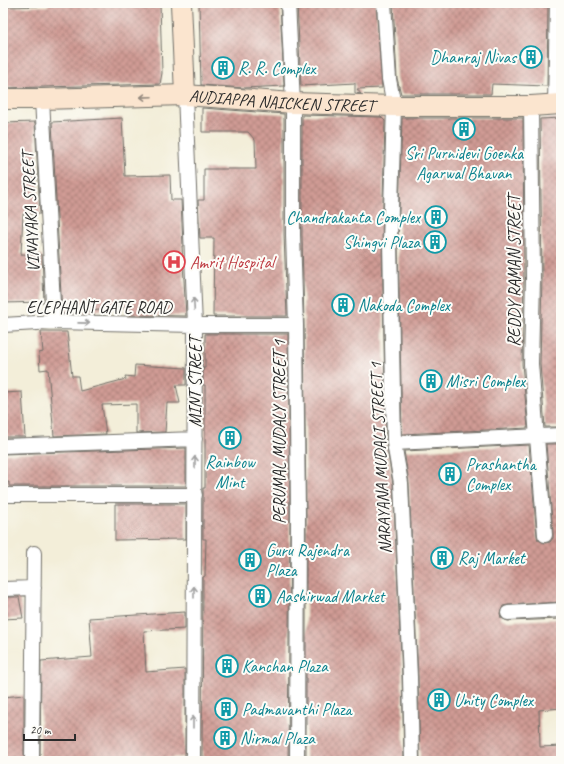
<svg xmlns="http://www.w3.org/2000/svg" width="564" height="764" font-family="Caveat,sans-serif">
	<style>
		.building { fill: url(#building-cross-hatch) }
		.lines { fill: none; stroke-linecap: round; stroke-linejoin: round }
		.street-casing { stroke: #716f68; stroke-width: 16 }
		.secondary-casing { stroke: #716f68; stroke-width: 22 }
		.street { stroke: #fff; stroke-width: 14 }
		.secondary { stroke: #fbe5cf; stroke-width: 20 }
		.oneway { stroke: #93887d }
		.oneway2 { stroke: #a0a0a0 }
		.labels { text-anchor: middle; stroke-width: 4; stroke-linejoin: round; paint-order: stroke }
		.culture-label { font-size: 17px; fill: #0d838f; stroke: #fdfcf7; text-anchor: start }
		.street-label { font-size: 17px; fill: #2b2b2b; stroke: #fdfcf7 }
		.health-label { font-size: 17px; fill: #be3a42; stroke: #fdfcf7; text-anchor: start }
	</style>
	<defs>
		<pattern id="building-cross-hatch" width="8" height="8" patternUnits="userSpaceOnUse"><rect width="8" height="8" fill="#d09b94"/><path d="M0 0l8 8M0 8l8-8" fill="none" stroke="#a97f79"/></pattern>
	</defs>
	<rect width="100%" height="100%" fill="#fdfcf7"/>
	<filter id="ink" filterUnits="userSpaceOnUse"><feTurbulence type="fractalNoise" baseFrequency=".025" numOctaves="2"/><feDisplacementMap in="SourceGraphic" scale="8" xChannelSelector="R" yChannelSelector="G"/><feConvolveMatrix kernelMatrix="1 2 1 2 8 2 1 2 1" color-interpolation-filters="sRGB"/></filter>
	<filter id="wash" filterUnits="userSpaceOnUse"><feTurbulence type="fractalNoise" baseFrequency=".012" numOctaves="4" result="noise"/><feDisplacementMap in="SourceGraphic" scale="16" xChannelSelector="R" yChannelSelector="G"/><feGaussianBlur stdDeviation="0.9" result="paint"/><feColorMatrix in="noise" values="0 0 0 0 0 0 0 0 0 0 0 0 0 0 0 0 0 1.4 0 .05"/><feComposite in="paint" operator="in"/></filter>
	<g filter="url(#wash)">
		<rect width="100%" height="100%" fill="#f3eed9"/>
		<g id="blocks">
			<path class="building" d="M48,3H160L162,73L160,84L3,88V7L48,6Z
				M199,3H280L284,86L244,88L201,85Z
				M297,3H376L382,88L357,89L361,94L355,93V83L301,86Z
				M393,3H548L547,86L492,84L491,94H401L397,78Z
				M202,108L284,114V235L287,316H213L214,238H200L198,200H204V169H256L255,140L248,132H202Z
				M302,115L381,117L385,121L382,242L386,443L393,484L402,677L404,761H306V513L304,325L302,235Z
				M122,118L125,176L170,175L171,200H181L183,246H182L186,316L128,315L127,307L62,314L52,122Z
				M402,118H523L524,278L522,364L528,428L402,434L398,242Z
				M561,118V427H545L540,364L542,278L540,119Z
				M35,122L40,214H23L21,254L42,255L44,302L3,303V123Z
				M41,332H67L72,376H78L80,391L126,379L125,376L134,377L135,365L186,368V385H176L180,403H167L165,432L136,433V404L102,405L106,434L54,436L48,369L40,370L39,353L43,352Z
				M205,334H288L290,513L288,761H204V756H202L203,577L205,576L206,539H203V488H205V385H203V368H205Z
				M22,392L25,437H3V393Z
				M546,444H561V602L508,605L503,606L500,613L501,618L508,621L561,619V708L539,710L540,747L561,746V761H420L418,677L409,483L404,451L529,445L537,536L538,540L545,543L550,542L553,538V534Z
				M186,448V486H9V482L3,483V454Z
				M115,504H186V539L115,540Z
				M3,597H19L23,618L3,619Z
				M185,612V629L144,631L146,672L185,669V757L121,761H40L41,661L92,657L89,618Z
				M24,695V761H3V697Z"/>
		</g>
	</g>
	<g filter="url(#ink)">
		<use href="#blocks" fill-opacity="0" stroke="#716f68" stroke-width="1"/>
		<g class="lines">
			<g class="street-casing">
				<path id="street" d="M288,3L293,103V235L296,325L298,513L297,761
					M384,3L389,79L394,106L390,242L394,443L401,483L402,505L410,677L412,761
					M185,95L195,325L193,761
					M42,99L54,322
					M555,104L557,3
					M531,106L533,278L531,364L545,535
					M3,325L54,322L195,325H296
					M394,443L561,435
					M3,446L195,439
					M3,495H195
					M3,589L34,588
					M508,613L561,610
					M32,761L34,553"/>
			</g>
			<g class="secondary-casing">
				<g id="secondary">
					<path d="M181,3L185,95"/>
					<path id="s1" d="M3,99H42L185,95L293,103L394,106H531L561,104"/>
				</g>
			</g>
			<use href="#street" class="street"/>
			<use href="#secondary" class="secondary"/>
		</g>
		<defs><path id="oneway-shaft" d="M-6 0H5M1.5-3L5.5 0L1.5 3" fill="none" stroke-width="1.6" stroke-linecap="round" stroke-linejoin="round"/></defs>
		<use class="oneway" href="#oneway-shaft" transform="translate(146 97) rotate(178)"/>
		<g class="oneway2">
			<use href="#oneway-shaft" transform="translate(194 304) rotate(-93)"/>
			<use href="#oneway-shaft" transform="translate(84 323) rotate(1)"/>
			<use href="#oneway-shaft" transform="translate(195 462) rotate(-90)"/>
			<use href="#oneway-shaft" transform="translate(194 592) rotate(-90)"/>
			<use href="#oneway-shaft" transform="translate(193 722) rotate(-90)"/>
		</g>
	</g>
	<defs>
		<g id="building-ring" transform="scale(1.15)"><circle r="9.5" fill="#fdfcf7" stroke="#0f9aa8" stroke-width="1.5"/><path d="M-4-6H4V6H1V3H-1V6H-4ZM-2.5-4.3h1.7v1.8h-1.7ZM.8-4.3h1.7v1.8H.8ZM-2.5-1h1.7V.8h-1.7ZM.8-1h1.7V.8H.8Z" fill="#0f9aa8"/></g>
		<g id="hospital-ring" transform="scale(1.15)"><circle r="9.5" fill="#fdfcf7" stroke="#e0444e" stroke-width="1.5"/><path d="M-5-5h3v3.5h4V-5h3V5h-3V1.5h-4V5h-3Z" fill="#e0444e"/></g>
	</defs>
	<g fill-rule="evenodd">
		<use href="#building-ring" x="531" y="57"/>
		<use href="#building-ring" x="223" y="68"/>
		<use href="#building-ring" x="464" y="129"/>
		<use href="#building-ring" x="436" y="217"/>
		<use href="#building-ring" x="435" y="242"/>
		<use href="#hospital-ring" x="174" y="262"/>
		<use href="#building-ring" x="343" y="305"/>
		<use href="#building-ring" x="431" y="381"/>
		<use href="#building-ring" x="230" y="438"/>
		<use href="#building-ring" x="450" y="474"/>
		<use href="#building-ring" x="442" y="558"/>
		<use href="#building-ring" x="250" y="560"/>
		<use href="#building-ring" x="260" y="596"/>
		<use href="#building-ring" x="227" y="666"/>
		<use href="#building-ring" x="439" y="700"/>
		<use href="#building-ring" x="226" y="709"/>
		<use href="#building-ring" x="225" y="738"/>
	</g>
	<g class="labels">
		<g class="culture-label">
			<text x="516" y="63" text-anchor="end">Dhanraj Nivas</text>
			<text x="238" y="74">R. R. Complex</text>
			<text x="464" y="159" text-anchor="middle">Sri Purnidevi Goenka<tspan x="464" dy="20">Agarwal Bhavan</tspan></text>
			<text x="420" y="223" text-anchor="end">Chandrakanta Complex</text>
			<text x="420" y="248" text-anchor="end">Shingvi Plaza</text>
			<text x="358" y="311">Nakoda Complex</text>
			<text x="446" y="387">Misri Complex</text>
			<text x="230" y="468" text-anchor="middle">Rainbow<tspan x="230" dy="20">Mint</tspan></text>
			<text x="466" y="470">Prashantha<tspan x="466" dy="20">Complex</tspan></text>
			<text x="266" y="556">Guru Rajendra<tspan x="266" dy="20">Plaza</tspan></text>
			<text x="458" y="564">Raj Market</text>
			<text x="276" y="602">Aashirwad Market</text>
			<text x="242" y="672">Kanchan Plaza</text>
			<text x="454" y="706">Unity Complex</text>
			<text x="242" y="715">Padmavanthi Plaza</text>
			<text x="240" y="744">Nirmal Plaza</text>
		</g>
		<g class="street-label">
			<text dy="6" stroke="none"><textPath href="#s1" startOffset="279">AUDIAPPA NAICKEN STREET</textPath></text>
			<text transform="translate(30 212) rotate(-93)" y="6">VINAYAKA STREET</text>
			<text transform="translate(514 271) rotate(-90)" y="6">REDDY RAMAN STREET</text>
			<text x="99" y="313">ELEPHANT GATE ROAD</text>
			<text transform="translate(195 382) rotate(-90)" y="6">MINT STREET</text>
			<text transform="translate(279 432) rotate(-90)" y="6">PERUMAL MUDALY STREET 1</text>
			<text transform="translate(380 458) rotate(-93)" y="6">NARAYANA MUDALI STREET 1</text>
		</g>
		<g class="health-label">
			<text x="190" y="268">Amrit Hospital</text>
		</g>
	</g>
	<rect width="564" height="764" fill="none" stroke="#fdfcf7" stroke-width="16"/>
	<path d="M24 734v6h51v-6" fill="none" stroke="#2b2b2b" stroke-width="2"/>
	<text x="30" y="734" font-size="12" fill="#2b2b2b" stroke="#fdfcf7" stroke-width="3" paint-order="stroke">20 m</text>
</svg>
